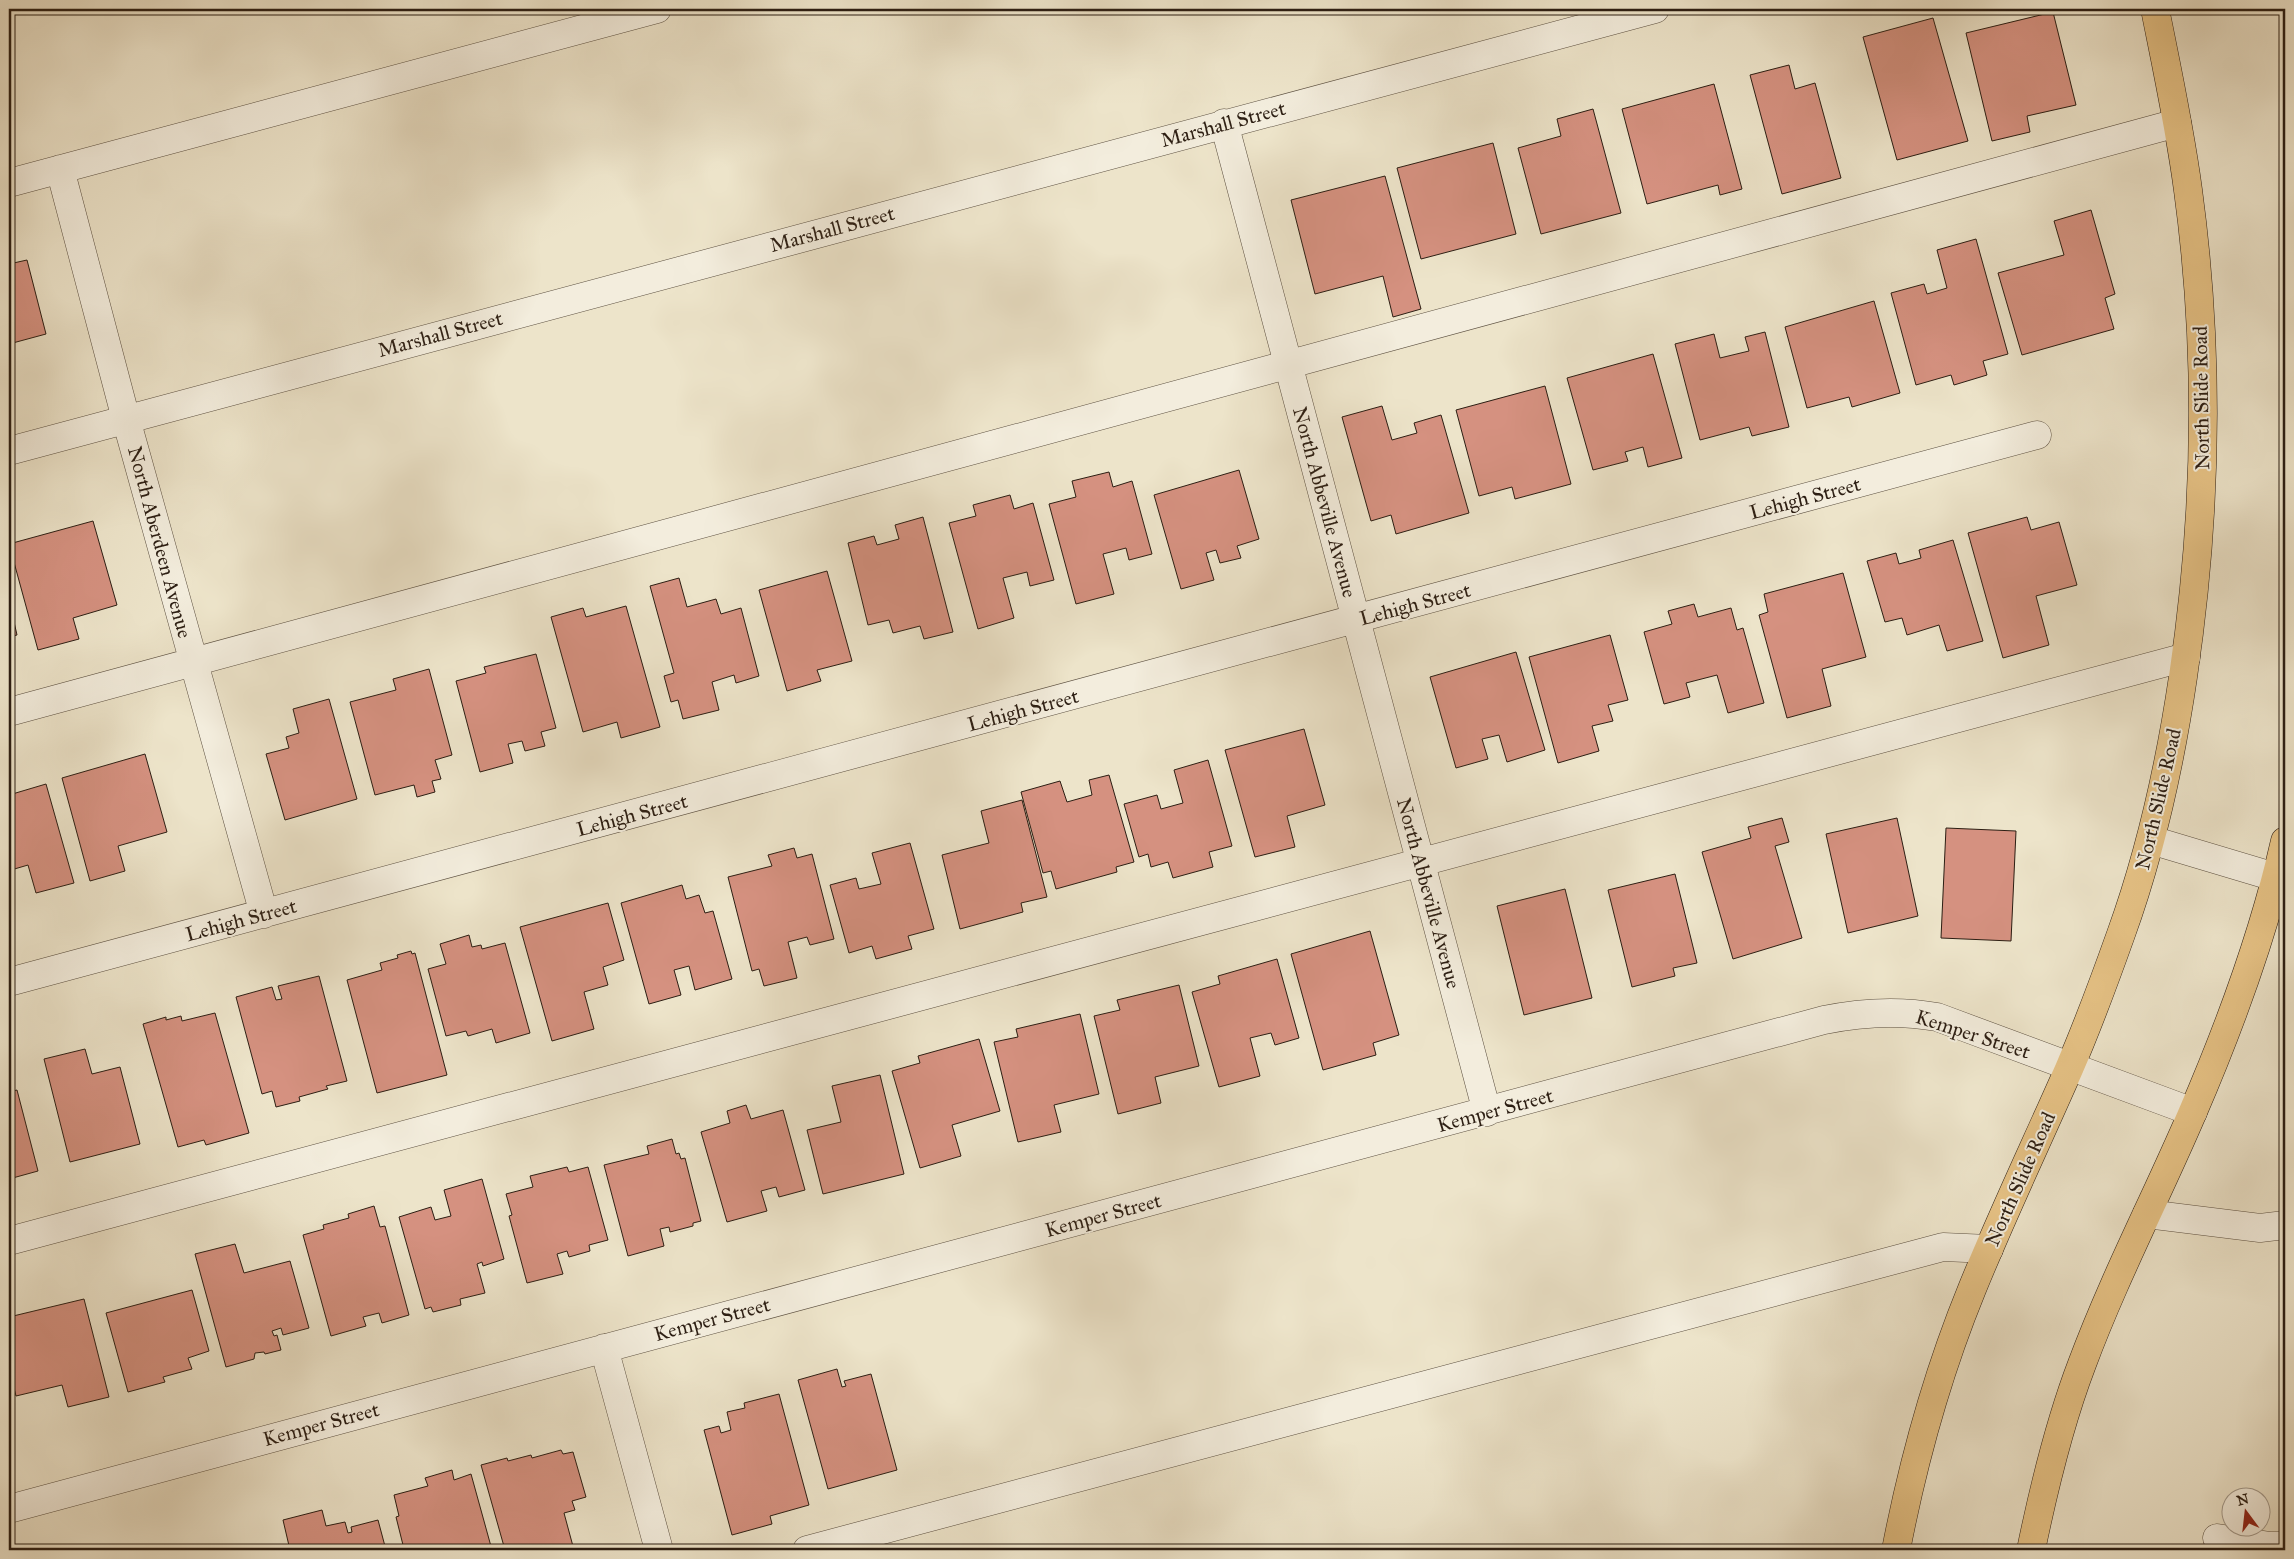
<svg xmlns="http://www.w3.org/2000/svg" width="2294" height="1559" viewBox="0 0 2294 1559" font-family="'IM FELL Great Primer',serif">
<style>
.building{fill:#d59180;stroke:#2c1e13}
.lines{fill:none;stroke-linecap:round;stroke-linejoin:round}
.minor-casing{stroke:#5c5041;stroke-width:29}
.major-casing{stroke:#2c1e13;stroke-width:29}
.minor{stroke:#f3eddd;stroke-width:28}
.major{stroke:#e6c285;stroke-width:28}
.labels{text-anchor:middle;stroke-width:4;stroke-linejoin:round;paint-order:stroke}
.street-label{font-size:20px;fill:#2c1e13;stroke:#f3eddd}
</style>
<rect width="100%" height="100%" fill="#ede4ca"/>
<filter id="stains"><feTurbulence type="fractalNoise" baseFrequency=".004" numOctaves="4"/><feColorMatrix values="0 0 0 0 .2 0 0 0 0 .09 0 0 0 0 .02 0 0 0 .5 -.17"/></filter>
<radialGradient id="worn" r=".72"><stop offset=".6" stop-color="#630" stop-opacity="0"/><stop offset="1" stop-color="#630" stop-opacity=".3"/></radialGradient>
<path class="building" d="M 2053,12 L 2076,105 L 2027,116 L 2030,132 L 1992,141 L 1966,33 Z
M 1933,18 L 1968,141 L 1897,160 L 1863,37 Z
M 1789,65 L 1795,89 L 1815,83 L 1841,178 L 1782,194 L 1750,75 Z
M 1714,84 L 1742,189 L 1720,195 L 1718,185 L 1647,204 L 1622,109 Z
M 1593,109 L 1621,213 L 1541,234 L 1518,148 L 1561,136 L 1557,119 Z
M 1493,143 L 1516,234 L 1421,259 L 1397,168 Z
M 1385,176 L 1421,309 L 1393,317 L 1383,276 L 1315,294 L 1291,200 Z
M 2091,210 L 2115,294 L 2105,298 L 2114,329 L 2022,355 L 1998,273 L 2064,255 L 2054,221 Z
M 1976,239 L 2008,354 L 1983,361 L 1987,375 L 1954,385 L 1951,375 L 1916,385 L 1891,293 L 1924,284 L 1927,294 L 1947,288 L 1937,250 Z
M 27,260 L 46,334 L 9,344 L 9,264 Z
M 1874,301 L 1900,393 L 1852,407 L 1849,397 L 1807,408 L 1785,327 Z
M 1765,332 L 1789,427 L 1752,436 L 1749,427 L 1700,440 L 1675,344 L 1714,334 L 1720,358 L 1749,351 L 1745,337 Z
M 1653,354 L 1682,458 L 1648,467 L 1643,447 L 1625,452 L 1628,461 L 1593,470 L 1567,378 Z
M 1545,386 L 1571,484 L 1515,499 L 1512,487 L 1479,496 L 1456,410 Z
M 1382,406 L 1392,440 L 1417,433 L 1414,423 L 1441,415 L 1469,513 L 1396,534 L 1391,515 L 1371,521 L 1342,417 Z
M 1239,470 L 1259,539 L 1237,546 L 1241,558 L 1220,563 L 1216,550 L 1206,553 L 1214,580 L 1181,589 L 1154,495 Z
M 1109,472 L 1113,487 L 1132,481 L 1152,554 L 1129,560 L 1126,548 L 1103,554 L 1114,594 L 1076,604 L 1049,504 L 1076,497 L 1072,481 Z
M 1010,495 L 1014,509 L 1033,503 L 1054,580 L 1030,586 L 1027,572 L 1003,578 L 1014,618 L 978,629 L 949,523 L 976,516 L 973,505 Z
M 923,517 L 953,632 L 924,639 L 920,626 L 893,633 L 889,620 L 868,625 L 848,543 L 874,536 L 877,545 L 899,539 L 895,525 Z
M 2027,517 L 2031,530 L 2059,522 L 2077,585 L 2036,596 L 2049,645 L 2003,658 L 1968,533 Z
M 93,521 L 117,605 L 73,618 L 79,639 L 38,650 L 9,544 Z
M 1953,540 L 1983,641 L 1947,651 L 1939,625 L 1907,635 L 1902,618 L 1885,622 L 1867,561 L 1896,553 L 1899,564 L 1921,558 L 1919,550 Z
M 827,571 L 852,661 L 817,670 L 821,681 L 787,691 L 759,590 Z
M 1843,573 L 1866,657 L 1822,669 L 1831,706 L 1787,718 L 1759,615 L 1768,612 L 1764,594 Z
M 679,578 L 687,607 L 716,599 L 721,614 L 741,608 L 759,676 L 736,683 L 734,675 L 712,682 L 719,710 L 683,719 L 678,700 L 671,702 L 664,676 L 674,673 L 650,586 Z
M 9,600 L 17,635 L 9,637 Z
M 1694,604 L 1698,617 L 1731,608 L 1737,630 L 1743,628 L 1764,703 L 1728,713 L 1717,675 L 1686,683 L 1690,697 L 1664,704 L 1644,632 L 1672,624 L 1668,611 Z
M 626,606 L 660,727 L 621,738 L 617,722 L 583,732 L 551,617 L 583,608 L 586,617 Z
M 1610,635 L 1628,700 L 1608,705 L 1613,721 L 1592,726 L 1599,751 L 1558,763 L 1529,657 Z
M 1516,652 L 1545,750 L 1507,762 L 1499,735 L 1482,739 L 1488,759 L 1456,768 L 1430,677 Z
M 536,654 L 556,728 L 541,732 L 545,746 L 525,751 L 522,741 L 508,744 L 513,763 L 480,772 L 456,681 L 486,673 L 484,667 Z
M 429,669 L 452,755 L 435,760 L 441,779 L 432,781 L 435,792 L 417,797 L 414,785 L 375,795 L 350,702 L 396,690 L 393,679 Z
M 329,699 L 357,799 L 285,820 L 266,754 L 289,748 L 286,737 L 299,733 L 293,709 Z
M 1304,729 L 1325,805 L 1287,816 L 1295,847 L 1255,857 L 1225,750 Z
M 145,754 L 167,832 L 118,846 L 125,871 L 90,881 L 62,778 Z
M 1208,760 L 1232,846 L 1209,852 L 1213,867 L 1173,878 L 1168,862 L 1151,867 L 1148,854 L 1139,857 L 1124,804 L 1157,795 L 1161,809 L 1183,803 L 1174,770 Z
M 1109,775 L 1134,862 L 1116,867 L 1117,872 L 1056,889 L 1051,871 L 1043,873 L 1021,792 L 1060,781 L 1067,802 L 1092,795 L 1089,780 Z
M 46,784 L 74,883 L 36,893 L 28,865 L 11,870 L 12,876 L 9,877 L 9,795 Z
M 1022,800 L 1047,897 L 1021,903 L 1023,912 L 960,929 L 942,855 L 989,843 L 981,811 Z
M 1782,818 L 1789,842 L 1775,846 L 1802,938 L 1733,959 L 1702,852 L 1751,838 L 1748,827 Z
M 1897,818 L 1918,916 L 1848,933 L 1826,834 Z
M 1946,828 L 2016,831 L 2011,941 L 1941,938 Z
M 910,843 L 934,929 L 908,936 L 912,949 L 876,959 L 872,946 L 849,953 L 830,885 L 856,878 L 859,889 L 881,884 L 872,853 Z
M 794,848 L 797,858 L 812,854 L 834,939 L 810,945 L 807,937 L 788,942 L 797,978 L 764,986 L 759,969 L 752,971 L 728,877 L 772,866 L 768,855 Z
M 1675,874 L 1697,963 L 1673,968 L 1675,976 L 1632,987 L 1608,890 Z
M 682,885 L 686,899 L 699,895 L 705,913 L 713,911 L 732,979 L 695,990 L 689,966 L 674,970 L 681,995 L 649,1004 L 621,903 Z
M 1565,889 L 1592,998 L 1524,1015 L 1497,906 Z
M 608,903 L 624,960 L 603,967 L 608,985 L 584,992 L 594,1029 L 552,1041 L 520,927 Z
M 1370,931 L 1399,1035 L 1373,1043 L 1376,1055 L 1323,1070 L 1291,954 Z
M 469,935 L 472,947 L 481,945 L 482,949 L 505,943 L 530,1033 L 496,1043 L 492,1029 L 468,1036 L 466,1031 L 446,1036 L 428,969 L 446,964 L 440,944 Z
M 411,951 L 412,954 L 415,953 L 447,1075 L 377,1093 L 347,980 L 382,970 L 380,963 L 398,958 L 397,955 Z
M 1277,959 L 1299,1038 L 1275,1045 L 1271,1033 L 1250,1038 L 1260,1076 L 1219,1087 L 1192,992 L 1220,984 L 1218,976 Z
M 319,976 L 347,1081 L 326,1086 L 328,1089 L 299,1097 L 300,1101 L 276,1107 L 272,1091 L 262,1094 L 236,997 L 272,987 L 276,1000 L 282,999 L 278,986 Z
M 1179,985 L 1199,1066 L 1155,1077 L 1161,1103 L 1118,1114 L 1094,1016 L 1120,1010 L 1117,1000 Z
M 215,1013 L 249,1133 L 206,1145 L 204,1140 L 178,1147 L 143,1024 L 166,1017 L 166,1020 L 181,1016 L 182,1021 Z
M 1080,1014 L 1099,1094 L 1054,1105 L 1061,1132 L 1018,1142 L 994,1042 L 1018,1037 L 1016,1029 Z
M 979,1039 L 1000,1111 L 952,1125 L 961,1156 L 920,1168 L 892,1071 L 920,1063 L 918,1056 Z
M 85,1049 L 92,1074 L 120,1067 L 140,1144 L 70,1162 L 44,1059 Z
M 880,1075 L 904,1174 L 823,1194 L 807,1130 L 841,1122 L 832,1086 Z
M 17,1090 L 38,1171 L 9,1179 L 9,1092 Z
M 746,1105 L 751,1119 L 783,1110 L 805,1190 L 779,1197 L 776,1187 L 761,1191 L 767,1211 L 727,1222 L 701,1132 L 730,1123 L 727,1111 Z
M 672,1139 L 676,1154 L 679,1153 L 681,1159 L 685,1158 L 701,1221 L 693,1223 L 693,1226 L 670,1232 L 669,1227 L 660,1229 L 664,1246 L 628,1256 L 604,1165 L 649,1154 L 647,1146 Z
M 567,1167 L 569,1172 L 588,1167 L 608,1240 L 589,1245 L 590,1251 L 569,1257 L 567,1251 L 557,1254 L 563,1274 L 527,1283 L 509,1216 L 512,1215 L 506,1194 L 533,1187 L 530,1176 Z
M 482,1179 L 504,1259 L 483,1266 L 482,1262 L 477,1264 L 485,1293 L 460,1299 L 461,1305 L 433,1312 L 431,1307 L 425,1309 L 399,1217 L 431,1207 L 435,1220 L 451,1216 L 444,1190 Z
M 374,1206 L 380,1227 L 385,1226 L 409,1315 L 382,1323 L 379,1313 L 363,1317 L 366,1326 L 331,1336 L 303,1235 L 324,1229 L 323,1225 L 349,1218 L 348,1214 Z
M 235,1244 L 244,1273 L 290,1261 L 309,1328 L 283,1335 L 281,1328 L 272,1331 L 274,1336 L 277,1335 L 281,1350 L 265,1354 L 264,1352 L 255,1353 L 254,1359 L 226,1367 L 195,1254 Z
M 192,1290 L 209,1351 L 188,1358 L 192,1369 L 163,1377 L 165,1382 L 128,1392 L 106,1313 Z
M 84,1299 L 109,1397 L 68,1407 L 62,1385 L 16,1396 L 9,1368 L 9,1317 Z
M 837,1369 L 842,1387 L 846,1386 L 844,1381 L 871,1374 L 897,1470 L 828,1489 L 798,1380 Z
M 779,1394 L 809,1505 L 770,1516 L 772,1524 L 732,1535 L 704,1430 L 719,1426 L 721,1433 L 731,1430 L 727,1412 L 745,1408 L 744,1403 Z
M 561,1450 L 563,1454 L 573,1452 L 586,1497 L 572,1501 L 575,1510 L 564,1513 L 574,1550 L 505,1550 L 481,1465 L 507,1458 L 508,1461 L 531,1455 L 532,1458 Z
M 452,1470 L 454,1480 L 471,1474 L 492,1550 L 397,1550 L 397,1547 L 403,1545 L 396,1517 L 399,1516 L 394,1495 L 428,1486 L 425,1478 Z
M 322,1510 L 326,1526 L 345,1522 L 348,1533 L 352,1532 L 351,1527 L 378,1520 L 386,1550 L 290,1550 L 283,1520 Z"/>
<g class="lines">
<g class="minor-casing">
<path id="minor" d="M 1224,123 L 1487,1112
M 60,169 L 126,419 L 264,914
M 9,183 L 657,9
M 9,451 L 1655,9
M 9,712 L 2177,123
M 2151,840 L 2285,880
M 9,982 L 2037,435
M 2147,1214 L 2260,1228 L 2285,1225
M 9,1241 L 2186,657
M 604,1348 L 659,1550
M 9,1509 L 1824,1020 C 1863,1012 1898,1010 1937,1017 L 2193,1112
M 2217,1538 L 2270,1546 L 2285,1546
M 807,1550 L 1943,1247 L 1989,1249"/>
</g>
<g class="major-casing">
<path id="major" d="M 1896,1550 C 1913,1462 1938,1372 1972,1289 C 2002,1215 2037,1142 2069,1069 C 2088,1025 2105,979 2121,934 C 2151,851 2170,765 2183,677 C 2207,516 2210,352 2188,190 C 2180,129 2167,69 2155,9
M 2031,1550 C 2044,1487 2059,1424 2082,1364 C 2114,1278 2156,1198 2192,1114 C 2230,1026 2264,934 2285,841"/>
</g>
<use href="#minor" class="minor"/>
<use href="#major" class="major"/>
</g>
<g class="labels">
<g class="street-label">
<text transform="translate(1223 124) rotate(-15)" y="7">Marshall Street</text>
<text transform="translate(832 229) rotate(-15)" y="7">Marshall Street</text>
<text transform="translate(440 334) rotate(-15)" y="7">Marshall Street</text>
<text transform="translate(2201 398) rotate(-91)" y="7">North Slide Road</text>
<text transform="translate(1805 498) rotate(-15)" y="7">Lehigh Street</text>
<text transform="translate(1325 502) rotate(75)" y="7">North Abbeville Avenue</text>
<text transform="translate(160 542) rotate(75)" y="7">North Aberdeen Avenue</text>
<text transform="translate(1415 604) rotate(-15)" y="7">Lehigh Street</text>
<text transform="translate(1023 710) rotate(-15)" y="7">Lehigh Street</text>
<text transform="translate(2158 799) rotate(-77)" y="7">North Slide Road</text>
<text transform="translate(632 815) rotate(-15)" y="7">Lehigh Street</text>
<text transform="translate(1429 893) rotate(75)" y="7">North Abbeville Avenue</text>
<text transform="translate(241 920) rotate(-15)" y="7">Lehigh Street</text>
<text transform="translate(1973 1034) rotate(18)" y="7">Kemper Street</text>
<text transform="translate(1495 1110) rotate(-15)" y="7">Kemper Street</text>
<text transform="translate(2020 1179) rotate(-66)" y="7">North Slide Road</text>
<text transform="translate(1103 1215) rotate(-15)" y="7">Kemper Street</text>
<text transform="translate(712 1319) rotate(-15)" y="7">Kemper Street</text>
<text transform="translate(321 1424) rotate(-15)" y="7">Kemper Street</text>
</g>
</g>
<rect width="2294" height="1559" fill="none" stroke="#ede4ca" stroke-width="30"/>
<rect x="10" y="10" width="2274" height="1539" fill="none" stroke="#2c1e13" stroke-width="2.5"/>
<rect x="15" y="15" width="2264" height="1529" fill="none" stroke="#2c1e13"/>
<g transform="translate(2246 1512) rotate(345)"><circle r="24" fill="#f3eddd" stroke="#a39a8c"/>
<path d="M0-4L9 19L0 12L-9 19Z" fill="#8f2418"/>
<text y="-8" font-size="14" font-weight="bold" text-anchor="middle" fill="#2c1e13">N</text>
</g>
<rect width="100%" height="100%" filter="url(#stains)"/>
<rect width="100%" height="100%" fill="url(#worn)"/>
</svg>
